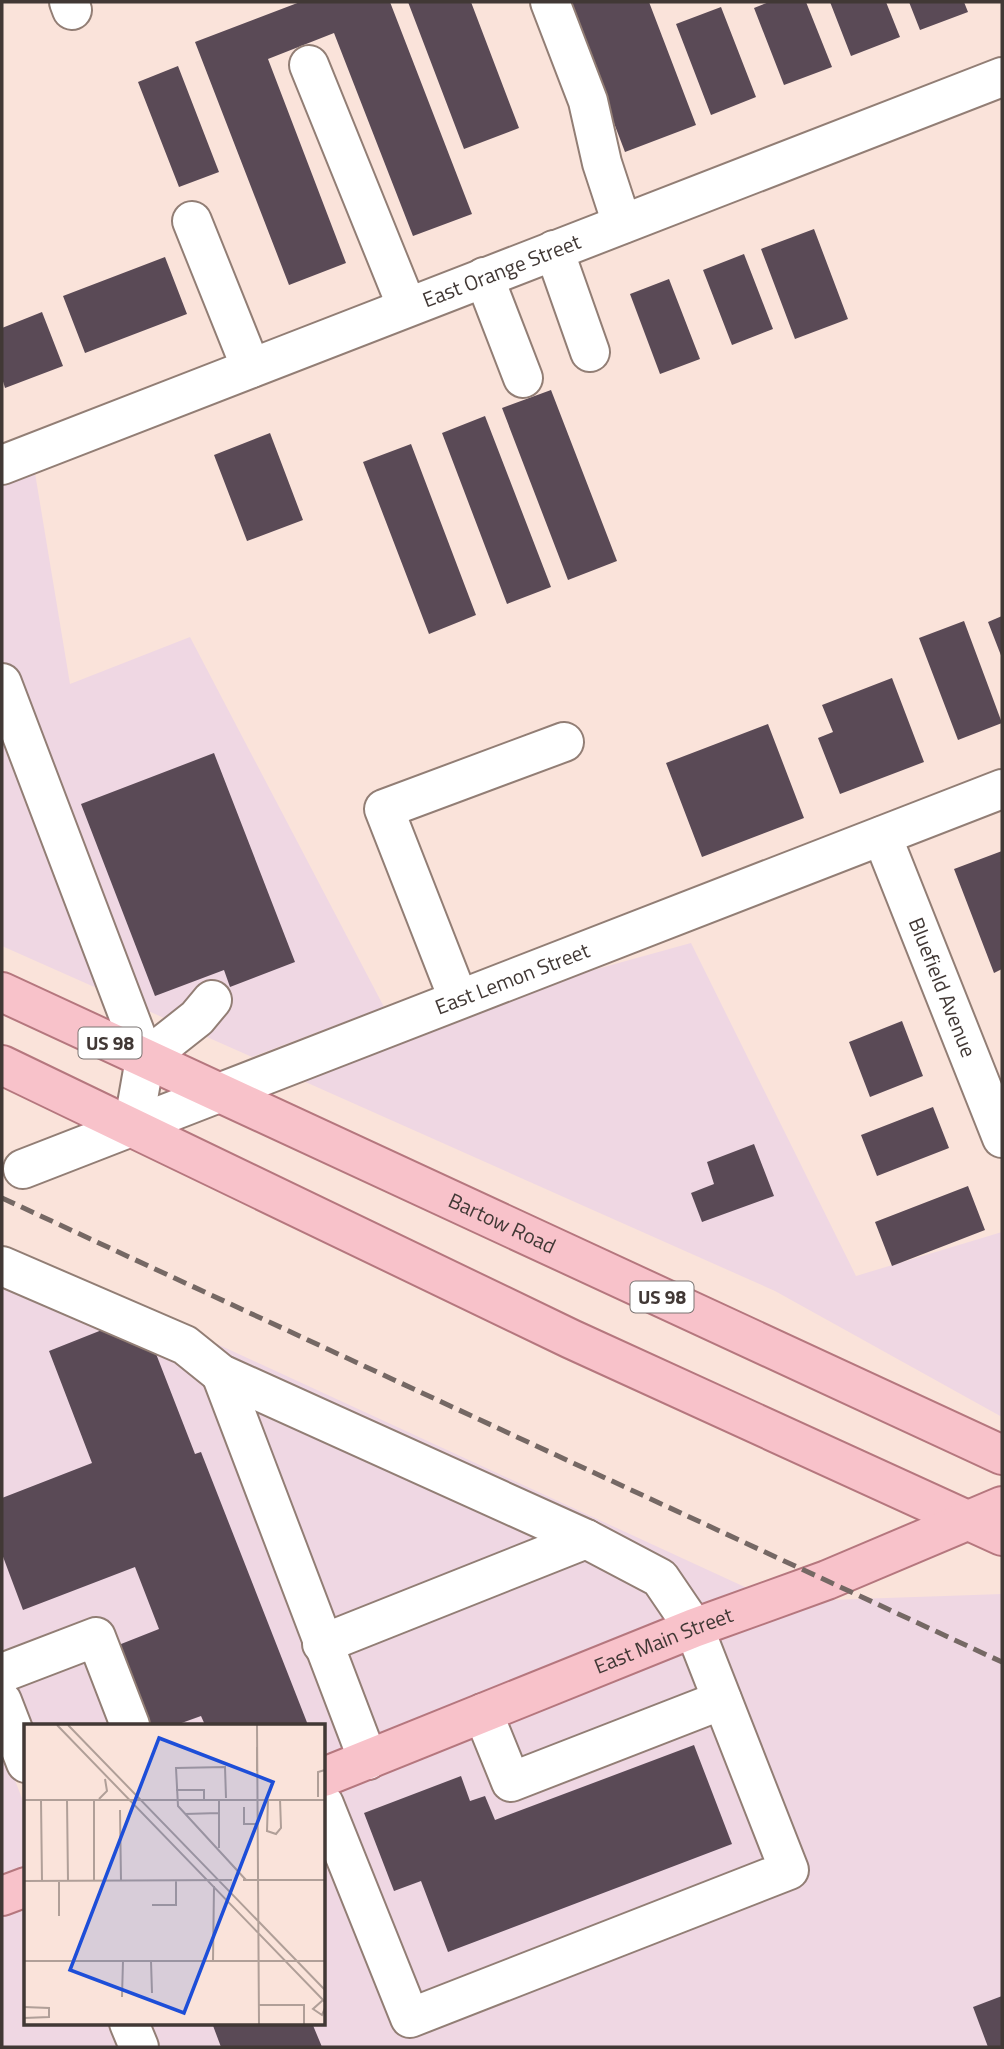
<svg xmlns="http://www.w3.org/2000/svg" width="1004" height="2049" viewBox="0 0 1004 2049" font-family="'Titillium Web',sans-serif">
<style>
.commercial{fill:#efd7e3}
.building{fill:#5a4a56}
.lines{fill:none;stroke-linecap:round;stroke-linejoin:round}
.minor-casing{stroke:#927e75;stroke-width:42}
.major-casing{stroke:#b5777e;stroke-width:42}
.minor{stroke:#fff;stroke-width:38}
.major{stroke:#f8c2ca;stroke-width:38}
.rail{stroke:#756864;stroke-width:5;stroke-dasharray:14 7;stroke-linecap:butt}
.labels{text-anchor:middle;stroke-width:7;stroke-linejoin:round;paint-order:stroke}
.shield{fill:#fff;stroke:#7a7472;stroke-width:2}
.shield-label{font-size:19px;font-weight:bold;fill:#413835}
.street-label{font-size:21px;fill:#413835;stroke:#fff}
.inset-road{fill:none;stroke:#b09f98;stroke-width:2}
.view{fill:#1d4ed8;fill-opacity:0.15;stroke:#1d4ed8;stroke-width:3.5}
.inset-edge{fill:none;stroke:#413835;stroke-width:3.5}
</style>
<rect width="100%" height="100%" fill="#fae3da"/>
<path class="commercial" d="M 35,473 L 70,684 L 190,637 L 384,1007 L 252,1057 L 2,946 L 2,486 Z
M 691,943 L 856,1276 L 1002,1232 L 1002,1417 L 775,1291 L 301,1080 L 568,977 Z
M 2,1245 L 747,1588 L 324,1756 L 324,1725 L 31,1725 L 2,1651 Z
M 1002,1594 L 1002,2047 L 157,2047 L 147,2023 L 324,2023 L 324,1797 L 701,1646 L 829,1600 Z
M 2,1746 L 26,1809 L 26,1866 L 2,1875 Z
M 26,1908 L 26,2023 L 111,2023 L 120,2047 L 2,2047 L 2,1917 Z"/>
<path class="building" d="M 300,2 L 390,2 L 472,214 L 413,236 L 334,33 L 268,59 L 346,263 L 289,285 L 195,42 Z
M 408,2 L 471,2 L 519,128 L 464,149 Z
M 568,2 L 649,2 L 696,125 L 625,152 Z
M 769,2 L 806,2 L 832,67 L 784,85 L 754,8 Z
M 830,2 L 886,2 L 900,37 L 851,56 Z
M 909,2 L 964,2 L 968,12 L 920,30 Z
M 721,7 L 756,97 L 711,115 L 676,24 Z
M 178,66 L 219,172 L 179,187 L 138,82 Z
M 814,229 L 848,319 L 795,339 L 761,249 Z
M 744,254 L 773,329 L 732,345 L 703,270 Z
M 165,257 L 187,314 L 85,353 L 63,296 Z
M 669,279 L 700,359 L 660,374 L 630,294 Z
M 42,312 L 63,366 L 5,388 L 2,378 L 2,328 Z
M 551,390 L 617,561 L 568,580 L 502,408 Z
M 485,416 L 551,587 L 507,604 L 442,433 Z
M 270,433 L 303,520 L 247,541 L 214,455 Z
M 411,444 L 476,615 L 429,634 L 363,462 Z
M 1002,616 L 1002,658 L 988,622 Z
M 964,621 L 1002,723 L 958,740 L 919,638 Z
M 892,678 L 924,762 L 840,794 L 818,738 L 833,732 L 822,705 Z
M 768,724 L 804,818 L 702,857 L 666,763 Z
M 214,753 L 295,962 L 230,987 L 224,970 L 155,996 L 81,804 Z
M 1002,851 L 1002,969 L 994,973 L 954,869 Z
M 902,1021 L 923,1076 L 870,1097 L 849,1042 Z
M 933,1107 L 949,1148 L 877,1176 L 861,1135 Z
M 754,1144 L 774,1196 L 702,1222 L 691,1193 L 714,1184 L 707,1162 Z
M 968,1186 L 985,1230 L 892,1266 L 875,1222 Z
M 117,1324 L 153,1346 L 195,1454 L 201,1452 L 308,1725 L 205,1725 L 201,1716 L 176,1725 L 147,1725 L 116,1646 L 159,1629 L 135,1567 L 23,1610 L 2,1554 L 2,1498 L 92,1463 L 49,1351 Z
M 694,1745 L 732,1844 L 448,1952 L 421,1881 L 394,1891 L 364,1813 L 461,1776 L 470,1801 L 485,1796 L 495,1820 Z
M 1002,1996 L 1002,2047 L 988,2047 L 973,2007 Z
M 212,2023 L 312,2023 L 322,2047 L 221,2047 Z"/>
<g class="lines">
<g class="minor-casing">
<g id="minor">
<path d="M 69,2 L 72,10"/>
<path d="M 550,2 L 588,101 L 602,163 L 622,224"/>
<path d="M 309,65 L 407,307"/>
<path d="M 192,221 L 251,368"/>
<path d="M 554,250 L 590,352"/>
<path d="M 484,277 L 523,378"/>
<path id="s1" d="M 2,465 L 1002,77"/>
<path d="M 2,683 L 145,1059 L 133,1127"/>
<path id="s2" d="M 882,836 L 1002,1138"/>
<path d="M 458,998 L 384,809 L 564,742"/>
<path d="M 145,1059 L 197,1018 L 212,1000"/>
<path id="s3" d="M 23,1169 L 1002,789"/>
<path d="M 2,1266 L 185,1345 L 221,1374 L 586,1539 L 660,1578 L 694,1628 L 789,1870 L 410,2018 L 324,1804"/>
<path d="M 221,1374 L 368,1760"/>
<path d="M 322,1644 L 586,1539"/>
<path d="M 2,1673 L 96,1637 L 130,1725"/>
<path d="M 2,1701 L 26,1763"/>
<path d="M 483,1713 L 511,1782 L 722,1700"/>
<path d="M 129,2023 L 139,2047"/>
</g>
</g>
<g class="major-casing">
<g id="major">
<path id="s4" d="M 2,992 L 1002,1455"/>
<path d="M 2,1065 L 571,1339 L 1002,1536"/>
<path id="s5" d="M 324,1777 L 694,1628 L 827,1580 L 1002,1506"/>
<path d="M 2,1896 L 26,1887"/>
</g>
</g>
<use href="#minor" class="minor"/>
<use href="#major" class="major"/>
<path class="rail" d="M 2,1198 L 1002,1662"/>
</g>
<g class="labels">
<g class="shield">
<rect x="78.5" y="1027.5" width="63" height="31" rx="5"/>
<rect x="630.5" y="1281.5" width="63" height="31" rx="5"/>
</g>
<g class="shield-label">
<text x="110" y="1050">US 98</text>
<text x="662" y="1304">US 98</text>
</g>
<g class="street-label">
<text dy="7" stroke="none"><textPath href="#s1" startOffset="536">East Orange Street</textPath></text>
<text dy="7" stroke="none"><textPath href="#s3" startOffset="525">East Lemon Street</textPath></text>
<text dy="7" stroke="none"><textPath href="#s2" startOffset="163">Bluefield Avenue</textPath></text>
<text dy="7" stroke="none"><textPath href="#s4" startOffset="551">Bartow Road</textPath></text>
<text dy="7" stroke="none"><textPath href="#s5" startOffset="366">East Main Street</textPath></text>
</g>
</g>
<g transform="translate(24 1724)">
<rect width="301" height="301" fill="#fae3da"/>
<path class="inset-road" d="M 33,1 L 301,278M 44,1 L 301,266M 233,1 L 235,300M 233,23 L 233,47M 152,66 L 180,66 L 180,75M 294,73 L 294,48 L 301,46M 202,74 L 201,43 L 152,44 L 154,82 L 222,156M 75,75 L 83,67 L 81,55M 244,75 L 243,107 L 252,110 L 257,104 L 256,75M 0,76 L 67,76M 17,76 L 18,157M 43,76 L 44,157M 67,76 L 301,76M 70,76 L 70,157M 220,83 L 220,100 L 234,100M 96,86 L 97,157M 161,90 L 195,89M 195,124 L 195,75M 219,156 L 301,156M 0,157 L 208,156M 35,157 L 35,192M 128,181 L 152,181 L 152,157M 0,237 L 301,237M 127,237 L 128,269M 189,237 L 190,162M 98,273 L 99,237M 299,276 L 289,285 L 298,291 L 301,284M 235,281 L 280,281 L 280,300M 0,283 L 25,284 L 25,293 L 0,294"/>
<path class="view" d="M 135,14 L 249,58 L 160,289 L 46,246 Z"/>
<rect width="301" height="301" class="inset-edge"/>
</g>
<rect width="1004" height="2049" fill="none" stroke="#413835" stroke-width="7"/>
</svg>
